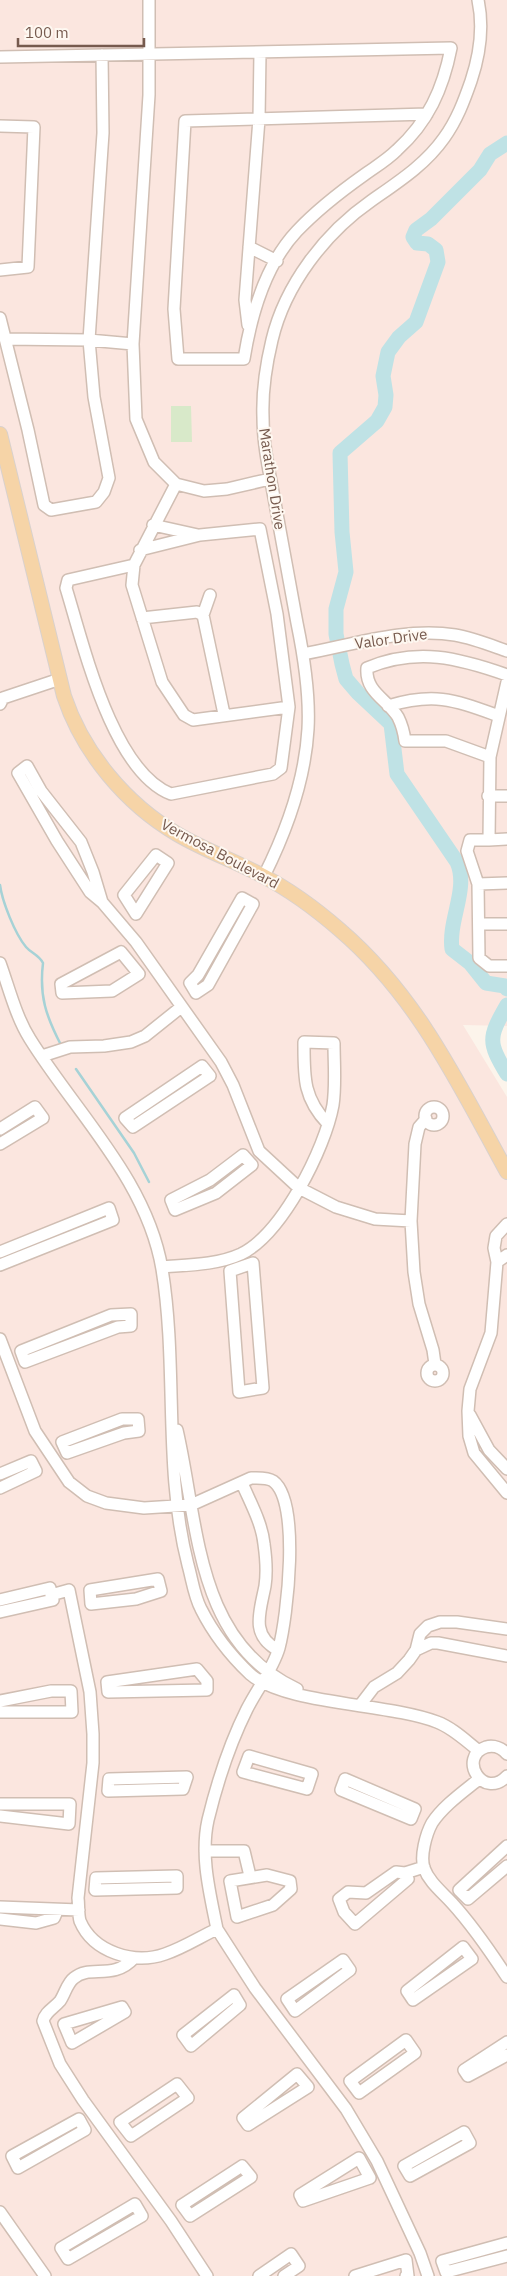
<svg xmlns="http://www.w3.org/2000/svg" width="507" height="2276" viewBox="0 0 507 2276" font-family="'IBM Plex Sans',sans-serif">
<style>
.commercial{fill:#fbe6df}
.green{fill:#d8e9c9}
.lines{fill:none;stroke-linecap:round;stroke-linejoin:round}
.stream{stroke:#a6d2d6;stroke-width:2.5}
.river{stroke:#bfe2e5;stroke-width:15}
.minor-casing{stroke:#d0beb3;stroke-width:14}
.major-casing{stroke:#d9d1cd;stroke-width:16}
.minor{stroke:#fff;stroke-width:11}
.major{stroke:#f6d4a7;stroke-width:14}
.labels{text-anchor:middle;stroke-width:4;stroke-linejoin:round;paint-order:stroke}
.street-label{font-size:15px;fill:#765a4e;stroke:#fef8f1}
</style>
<rect width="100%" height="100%" fill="#fcf4eb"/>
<path class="commercial" d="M 0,0 L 507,0 L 507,1026 L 463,1025 L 507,1097 L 507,2276 L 0,2276 Z"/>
<path class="green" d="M 171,406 L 191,406 L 192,442 L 171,442 Z"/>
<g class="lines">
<path class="stream" d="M 0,885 C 2,901 15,934 26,947 C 31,953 39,955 43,963 C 39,996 46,1016 61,1045
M 76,1069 L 134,1153 L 149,1182"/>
<path class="river" d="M 507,143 L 490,154 L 480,170 L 431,219 L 416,230 L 413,237 L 417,243 L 428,244 L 436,250 L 438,262 L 416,322 L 399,337 L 388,352 L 383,376 L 386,395 L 385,407 L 377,421 L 340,453 L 342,532 L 346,572 L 336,609 L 336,634 L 342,664 L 346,679 L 358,693 L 391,724 L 397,774 L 457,862 C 469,889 448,920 452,949 L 470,963 L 486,983 L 505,986 L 507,989
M 507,1005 C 488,1038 488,1042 507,1074"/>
<g class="minor-casing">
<path id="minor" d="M 149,0 L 149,95 L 133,344 L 136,419 L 154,462 L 176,484 L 204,491 L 227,489 L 270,479
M 0,57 L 451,48 C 443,89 428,122 397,150 C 387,160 375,167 364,175 C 340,192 317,210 297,231 C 265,265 251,315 244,359 L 178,359 L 174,309 L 185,121 L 427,114
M 0,126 L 34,127 L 28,267 L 0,270
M 249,247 L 277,261
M 0,318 L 28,430 L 44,505 L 51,510 L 96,502 L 104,492 L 109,478 L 94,397 L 89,340 L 103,133 L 102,55
M 248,325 L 245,300 L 259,119 L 260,53
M 5,339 L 89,340 L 133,344
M 176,484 L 134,565 L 132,585 L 162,682 L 184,715 L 193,720 L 289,707
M 153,525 L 198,535
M 134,565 L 68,580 L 66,588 C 83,643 112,771 171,794 L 273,774 L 281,768 L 289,707 L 277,614 L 260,529 L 200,535 L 140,550
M 203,615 L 210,595
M 142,618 L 197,612 L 203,615 L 224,714
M 303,654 C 352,645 405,627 455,635 C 473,638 490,645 507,651
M 507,682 L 490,757 L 489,840 L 470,840 L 467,851 L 478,884 L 479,958 L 489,966 L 507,966
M 0,704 L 3,698 L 60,679
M 388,706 C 435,692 454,700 499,716
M 490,757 L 446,741 L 405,741 C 404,733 402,725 398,717 C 387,699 365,692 367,668 C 417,647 459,658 507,675
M 488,796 L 507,796
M 489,840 L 507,839
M 156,855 L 168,863 L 136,914 L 124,895 Z
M 264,876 C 287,830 305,781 308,729 C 310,693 304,657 297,623 C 290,583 282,543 275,503 C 270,475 263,446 263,417 C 262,391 266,365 272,340 C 285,285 325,233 371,201 C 398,182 425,165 444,138 C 457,120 464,101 471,81 C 480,54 484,28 478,0
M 478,884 L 507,883
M 242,898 L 253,904 L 208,985 L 196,993 L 190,983 L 198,975 Z
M 102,902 L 93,872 L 81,842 L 41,791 L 27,766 L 18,773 L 57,841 L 90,892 L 102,902 L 136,942 L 221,1062 L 233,1085 L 259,1151 L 299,1188 L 336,1207 L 375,1219 L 411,1221
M 479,924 L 507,924
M 121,952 L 139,974 L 112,991 L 62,993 L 61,984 Z
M 0,963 C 9,988 16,1017 30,1039 C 76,1113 147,1180 162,1269 C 178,1367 163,1468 188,1565 C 192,1579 194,1596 201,1609 C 213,1633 230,1655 250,1674 C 286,1705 388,1703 437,1722 C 453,1728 466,1741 479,1751
M 42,1056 L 70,1047 L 104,1046 L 131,1042 L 145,1036 L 180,1008
M 202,1066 L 210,1076 L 133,1127 L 125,1118 Z
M425 1116a9 9 0 1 1 18 0a9 9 0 1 1-18 0Z
M 426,1119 L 419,1127 L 415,1144 L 411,1221 L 414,1272 L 419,1304 L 433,1350 L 435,1364
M 0,1129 L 35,1107 L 43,1118 L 0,1144
M 243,1155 L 252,1165 L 216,1193 L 175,1210 L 171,1200 L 210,1180 Z
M 507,1224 L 496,1236 L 494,1248 L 497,1262 L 491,1333 L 470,1389 L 468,1411 L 469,1436 L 474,1453 L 507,1493
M 0,1252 L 109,1208 L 113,1220 L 0,1265
M 497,1262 L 507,1255
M 253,1263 L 263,1388 L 239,1392 L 230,1271 Z
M 162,1267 C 187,1265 217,1265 241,1254 C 282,1234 325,1149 333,1105 C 336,1085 334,1063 334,1043 L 304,1042 C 304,1077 303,1098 328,1124
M 131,1314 L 131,1326 L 118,1327 L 25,1362 L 21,1351 L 111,1315 Z
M 0,1339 L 35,1431 L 69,1482 L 87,1496 L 106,1503 L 144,1508 L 191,1505 L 251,1478 C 257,1478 267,1477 273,1481 C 301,1501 287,1618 279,1648 C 273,1669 257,1689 247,1709 C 230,1743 217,1783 208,1820 C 200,1856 210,1894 217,1929
M427 1373a8 8 0 1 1 16 0a8 8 0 1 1-16 0Z
M 470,1415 L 489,1450 L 507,1469
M 122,1419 L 138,1419 L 139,1431 L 124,1433 L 67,1453 L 62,1442 Z
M 177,1430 C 199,1525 195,1642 297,1689
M 0,1474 L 31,1461 L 36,1471 L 0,1488
M 242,1483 C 250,1502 262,1523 264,1544 C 266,1558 267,1573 265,1586 C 260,1612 250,1635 278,1650
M 158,1579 L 161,1591 L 136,1599 L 91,1604 L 90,1590 Z
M 51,1595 L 69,1590 L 90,1692 L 93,1734 L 93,1763 L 78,1898 C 79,1905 78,1914 80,1921 C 93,1952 134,1965 165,1954 C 183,1948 200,1937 217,1929 L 255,1988 L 346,2109 L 377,2161 L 420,2253 L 428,2276
M 0,1600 L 50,1588 L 53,1600 L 0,1612
M 416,1650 L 431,1643 L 438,1643 L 507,1656
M 197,1669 L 207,1681 L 207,1690 L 108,1692 L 107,1682 Z
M 0,1701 L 51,1691 L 71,1691 L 72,1712 L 0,1712
M 361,1704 L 374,1687 L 397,1673 L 409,1660 L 416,1650 L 420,1634 L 428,1626 L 440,1622 L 457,1622 L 507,1629
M 507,1754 C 502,1748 494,1745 486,1747 C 457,1757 483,1801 507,1776
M 249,1756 L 312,1774 L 307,1789 L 243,1772 Z
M 187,1777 L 183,1789 L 108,1791 L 109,1779 Z
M 345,1779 L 415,1809 L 411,1819 L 341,1790 Z
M 479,1779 C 463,1792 443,1806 432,1823 C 426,1834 420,1856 424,1868 C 429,1882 442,1892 452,1903 C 473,1926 490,1951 507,1977
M 0,1804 L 70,1804 L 69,1824 L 0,1816
M 507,1846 L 459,1890 L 468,1899 L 507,1866
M 205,1851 L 244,1851 L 250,1876
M 405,1873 L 408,1879 L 355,1924 L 344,1912 L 339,1899 L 348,1892 L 366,1893 L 396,1872 L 405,1873 L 424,1867
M 267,1875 L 290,1881 L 291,1889 L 273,1905 L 237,1917 L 230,1881 Z
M 177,1876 L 177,1888 L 95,1890 L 96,1878 Z
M 0,1907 L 79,1910
M 0,1919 L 36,1923 L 54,1918 L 57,1911
M 463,1947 L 472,1959 L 413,2000 L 407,1991 Z
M 134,1958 C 113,1981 90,1964 74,1978 C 67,1983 65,1994 60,2001 C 54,2008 45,2012 43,2021 L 60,2064 L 83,2100 L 171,2221 L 207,2276
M 343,1960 L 350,1970 L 295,2011 L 287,1999 Z
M 234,1995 L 240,2005 L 191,2046 L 183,2035 Z
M 122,2007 L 125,2012 L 72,2043 L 64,2024 Z
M 406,2040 L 415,2053 L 359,2093 L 350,2081 Z
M 507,2042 L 464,2070 L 468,2076 L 507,2055
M 297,2074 L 308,2087 L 248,2125 L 243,2118 Z
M 177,2084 L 188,2098 L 131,2136 L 120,2122 Z
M 79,2119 L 85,2130 L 18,2168 L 12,2156 Z
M 464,2132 L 470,2143 L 410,2176 L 404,2166 Z
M 359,2158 L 370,2178 L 303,2201 L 300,2195 Z
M 242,2166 L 251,2177 L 190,2216 L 182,2205 Z
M 135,2204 L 142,2216 L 68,2259 L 61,2248 Z
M 0,2212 L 45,2276
M 507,2243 L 442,2261 L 446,2272 L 507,2256
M 259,2276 L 291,2254 L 299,2266 L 284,2276
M 355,2276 L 406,2260 L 408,2276 L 406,2276"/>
</g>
<g class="major-casing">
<path id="major" d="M 0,434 L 64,696 C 83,753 126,804 177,834 C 204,850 235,861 263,876 C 290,890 317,910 340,930 C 418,997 458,1083 507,1172"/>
</g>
<use href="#minor" class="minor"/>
<use href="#major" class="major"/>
</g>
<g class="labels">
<g class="street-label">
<text transform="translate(272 479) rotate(81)" y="5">Marathon Drive</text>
<text transform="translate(391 639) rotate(-8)" y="5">Valor Drive</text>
<text transform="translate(220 854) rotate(28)" y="5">Vermosa Boulevard</text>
</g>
</g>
<path d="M18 38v8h126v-8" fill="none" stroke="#765a4e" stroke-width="2.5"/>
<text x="25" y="38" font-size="15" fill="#765a4e" stroke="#fef8f1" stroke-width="4" paint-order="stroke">100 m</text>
</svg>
